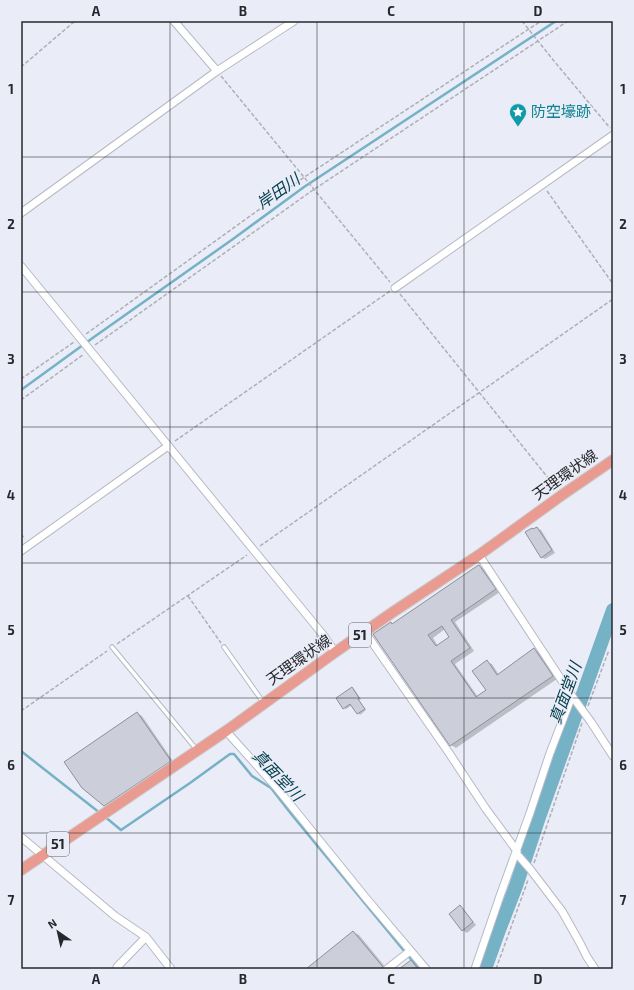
<svg xmlns="http://www.w3.org/2000/svg" width="634" height="990" viewBox="0 0 634 990" font-family="'Exo 2','Noto Sans JP',sans-serif">
<style>
.shadow{fill:#0003;fill-rule:evenodd}
.lines{fill:none;stroke-linecap:round;stroke-linejoin:round}
.stream{stroke:#75b2c5;stroke-width:2.5}
.river{stroke:#75b2c5;stroke-width:14}
.building{fill:#ccced9;stroke:#8e919b;fill-rule:evenodd}
.service-casing{stroke:#b7bac5;stroke-width:5.5}
.minor-casing{stroke:#b7bac5;stroke-width:9}
.primary-casing{stroke:#cbcbcc;stroke-width:12}
.path{stroke:#adafb8;stroke-width:1.5;stroke-dasharray:4 2;stroke-linecap:butt}
.service{stroke:#fff;stroke-width:3.5}
.minor{stroke:#fff;stroke-width:7}
.primary{stroke:#e99b92;stroke-width:10}
.grid{fill:none;stroke:#27282c;stroke-width:1;stroke-opacity:0.55}
.labels{text-anchor:middle;stroke-width:3;stroke-linejoin:round;paint-order:stroke}
.shield{fill:#eaecf7;stroke:#626369;stroke-width:1}
.shield-label{font-size:14px;font-weight:bold;fill:#27282c}
.culture-label{font-size:15px;fill:#0d838f;stroke:#eaecf7;text-anchor:start}
.street-label{font-size:15px;fill:#27282c;stroke:#eaecf7}
.water-label{font-size:16px;font-style:italic;fill:#033e4b;stroke:#eaecf7}
.neatline{fill:none;stroke:#27282c;stroke-width:1.5}
.grid-label{font-size:13px;text-anchor:middle;font-weight:bold;fill:#27282c}
</style>
<rect width="100%" height="100%" fill="#eaecf7"/>
<path class="shadow" d="M 537,528 L 541,530 L 555,553 L 545,559 L 541,557 L 533,530 Z
M 479,566 L 484,569 L 500,592 L 455,622 L 474,651 L 455,664 L 478,697 L 487,690 L 487,662 L 492,664 L 499,675 L 534,650 L 539,652 L 557,679 L 456,748 L 451,745 L 374,635 L 391,623 L 393,625 ZM 445,629 L 450,637 L 438,646 L 433,638 Z
M 352,688 L 354,689 L 361,699 L 359,700 L 366,710 L 360,715 L 358,713 L 352,705 L 346,709 L 344,708 Z
M 137,713 L 142,716 L 175,764 L 110,808 L 104,805 Z
M 460,907 L 463,909 L 476,925 L 467,933 L 463,930 L 450,914 Z
M 353,932 L 359,935 L 387,969 L 316,969 Z
M 411,961 L 416,964 L 420,969 L 401,969 Z"/>
<g class="lines">
<path class="stream" d="M 21,390 L 94,337 L 233,239 L 304,187 L 556,21
M 21,751 L 100,813
M 104,816 L 121,830 L 190,783 L 230,754 L 234,754 L 252,776 L 271,788 L 292,815 L 419,969"/>
<path class="river" d="M 485,969 L 499,930 L 516,886 L 538,820 L 613,610"/>
</g>
<path class="building" d="M 537,527 L 552,550 L 541,558 L 525,532 L 532,528 L 533,529 Z
M 479,565 L 496,589 L 451,620 L 470,648 L 451,661 L 476,697 L 486,690 L 472,671 L 487,660 L 497,675 L 534,648 L 553,676 L 450,746 L 373,634 L 391,622 L 392,624 L 477,566 ZM 442,626 L 449,637 L 436,646 L 428,635 Z
M 352,687 L 359,698 L 358,699 L 365,709 L 357,714 L 350,704 L 343,709 L 336,698 Z
M 137,712 L 171,761 L 104,806 L 82,788 L 64,762 Z
M 460,905 L 473,922 L 462,931 L 449,914 Z
M 353,931 L 383,967 L 382,969 L 306,969 Z
M 411,960 L 418,969 L 399,969 Z"/>
<g class="lines">
<g class="service-casing">
<path id="service" d="M 112,647 L 197,750
M 224,647 L 263,702"/>
</g>
<g class="minor-casing">
<path id="minor" d="M 174,21 L 217,71
M 21,213 L 217,71 L 294,21
M 21,266 L 324,636 L 331,646 L 334,653
M 395,288 L 613,135
M 21,551 L 168,446
M 479,555 L 572,696 L 591,722 L 613,756
M 365,632 L 449,753 L 486,809 L 517,851
M 226,731 L 277,788 L 366,898 L 426,969
M 21,837 L 115,916 L 146,937 L 171,969
M 516,853 L 530,869 L 562,911 L 580,943 L 587,957 L 595,969
M 117,969 L 117,967 L 146,937
M 387,969 L 410,951
M 475,969 L 500,896 L 530,813 L 550,753 L 572,696"/>
</g>
<g class="primary-casing">
<path id="primary" d="M 21,870 L 226,731 L 334,653 L 393,612 L 479,555 L 562,495 L 613,460"/>
</g>
<path class="path" d="M 522,21 L 554,61 L 610,128
M 21,67 L 75,21
M 221,76 L 390,282
M 547,191 L 613,284
M 400,294 L 557,489
M 86,334 L 303,178 L 541,21
M 95,345 L 313,190 L 568,21
M 21,379 L 74,342
M 21,400 L 84,354
M 175,441 L 390,291
M 21,534 L 25,539
M 260,546 L 613,299
M 188,596 L 221,643
M 117,644 L 247,555
M 588,706 L 609,650
M 21,711 L 107,651
M 534,863 L 582,723
M 496,969 L 528,880"/>
<use href="#service" class="service"/>
<use href="#minor" class="minor"/>
<use href="#primary" class="primary"/>
</g>
<path class="grid" d="M 170,21 L 170,969M 317,21 L 317,969M 464,21 L 464,969M 21,157 L 613,157M 21,292 L 613,292M 21,427 L 613,427M 21,563 L 613,563M 21,698 L 613,698M 21,833 L 613,833"/>
<defs>
<g id="sight-pin" transform="scale(0.9)"><path d="M0 17L-7.5 6A9.5 9.5 0 1 1 7.5 6Z" fill="#0f9aa8" stroke="#eaecf7"/><path d="M0-6L1.8-2.2L6-1.7L2.9 1.2L3.7 5.4L0 3.3L-3.7 5.4L-2.9 1.2L-6-1.7L-1.8-2.2Z" fill="#fff"/></g>
</defs>
<g fill-rule="evenodd">
<use href="#sight-pin" x="518" y="112"/>
</g>
<g class="labels">
<g class="shield">
<rect x="349" y="623" width="22" height="24" rx="3"/>
<rect x="47" y="832" width="22" height="24" rx="3"/>
</g>
<g class="shield-label">
<text x="360" y="640">51</text>
<text x="58" y="849">51</text>
</g>
<g class="culture-label">
<text x="531" y="117">防空壕跡</text>
</g>
<g class="street-label">
<text transform="translate(565 475) rotate(-35)" y="5">天理環状線</text>
<text transform="translate(299 660) rotate(-35)" y="5">天理環状線</text>
</g>
<g class="water-label">
<text transform="translate(278 191) rotate(-35)" y="6">岸田川</text>
<text transform="translate(565 693) rotate(-70)" y="6">真面堂川</text>
<text transform="translate(278 775) rotate(46)" y="6">真面堂川</text>
</g>
</g>
<rect width="634" height="990" fill="none" stroke="#eaecf7" stroke-width="44"/>
<g transform="translate(58 932) rotate(326)" stroke="#eaecf7" stroke-width="3" paint-order="stroke">
<path d="M0-3L7 15L0 10L-7 15Z" fill="#27282c"/>
<text y="-6" font-size="11" font-weight="bold" text-anchor="middle" fill="#27282c">N</text>
</g>
<rect x="22" y="22" width="590" height="946" class="neatline"/>
<g class="grid-label">
<text x="96" y="16">A</text>
<text x="243" y="16">B</text>
<text x="391" y="16">C</text>
<text x="538" y="16">D</text>
<text x="11" y="94">1</text>
<text x="623" y="94">1</text>
<text x="11" y="229">2</text>
<text x="623" y="229">2</text>
<text x="11" y="364">3</text>
<text x="623" y="364">3</text>
<text x="11" y="500">4</text>
<text x="623" y="500">4</text>
<text x="11" y="635">5</text>
<text x="623" y="635">5</text>
<text x="11" y="770">6</text>
<text x="623" y="770">6</text>
<text x="11" y="905">7</text>
<text x="623" y="905">7</text>
<text x="96" y="984">A</text>
<text x="243" y="984">B</text>
<text x="391" y="984">C</text>
<text x="538" y="984">D</text>
</g>
</svg>
